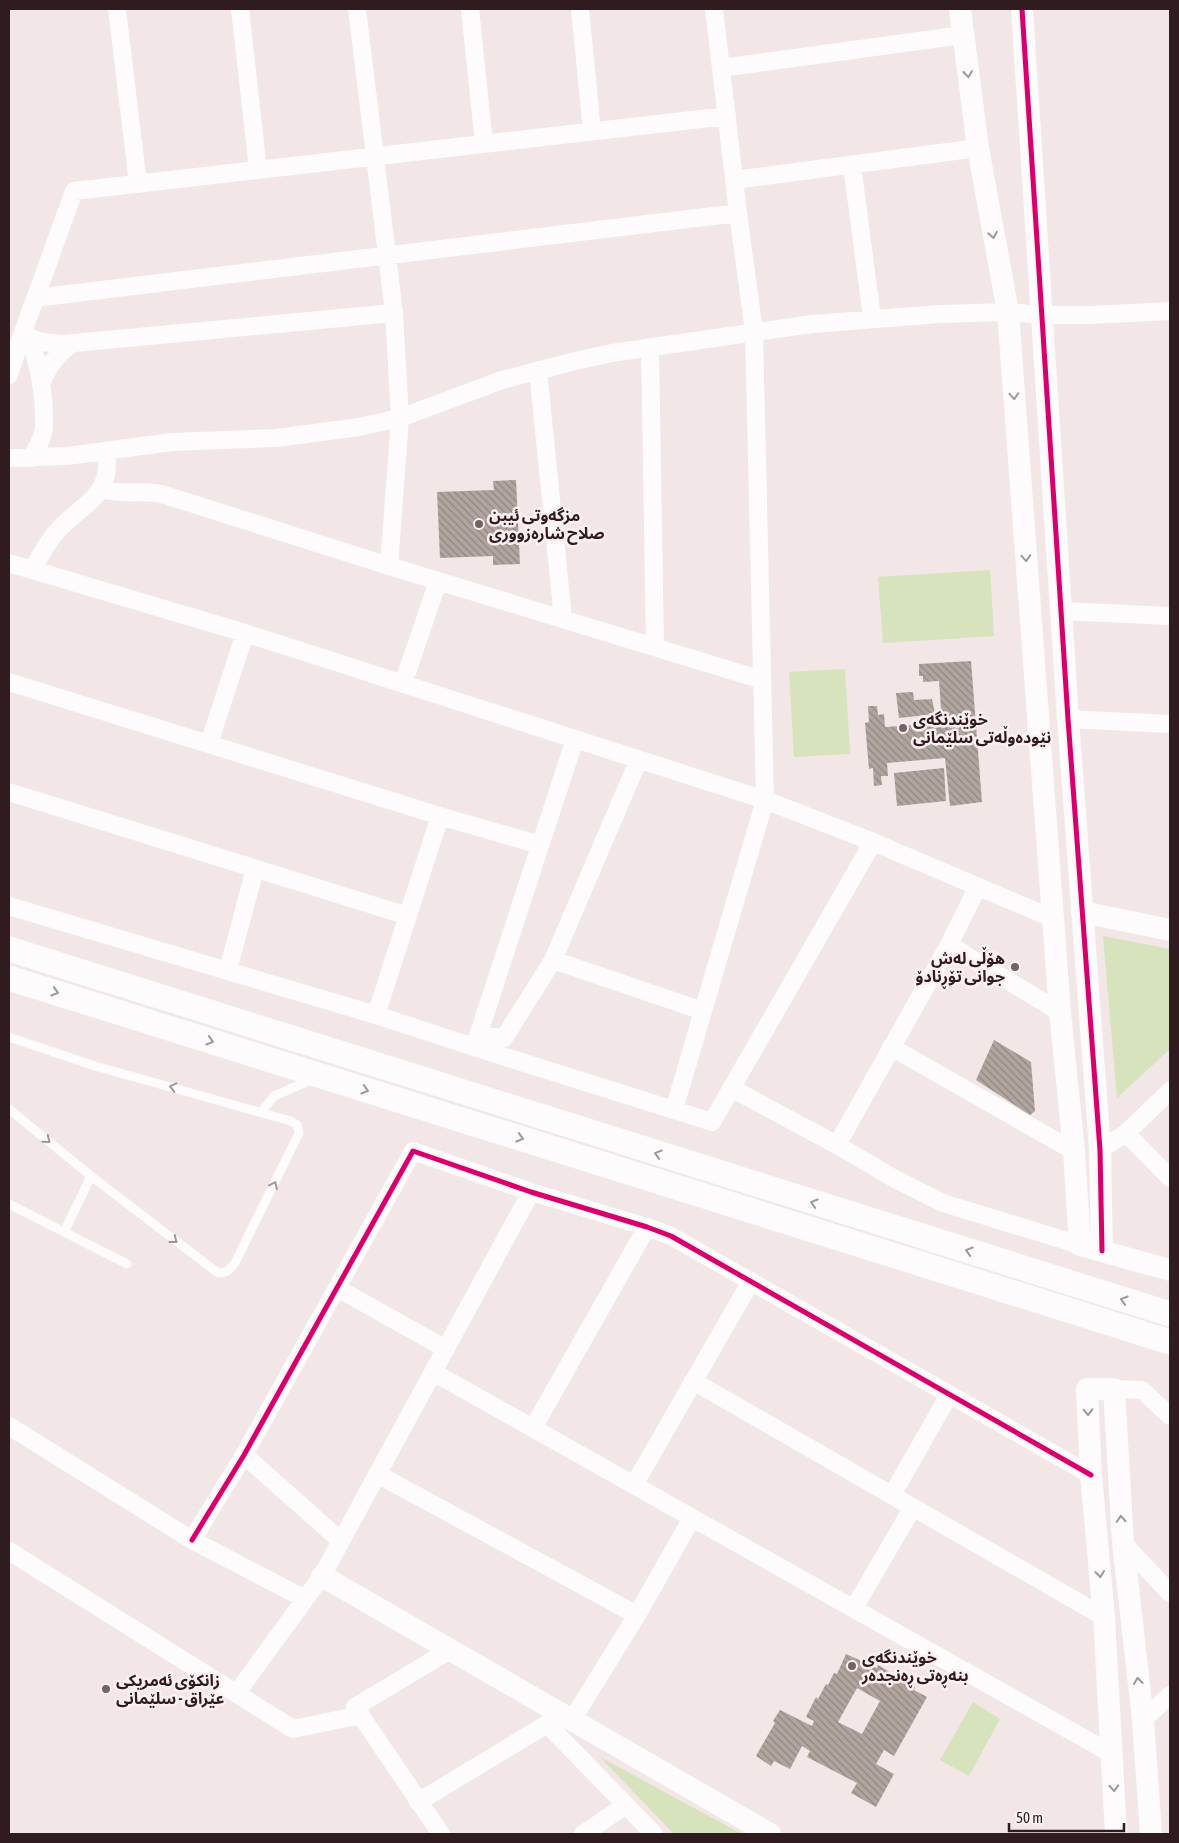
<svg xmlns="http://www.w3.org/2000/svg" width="1179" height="1843" viewBox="0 0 1179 1843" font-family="'Asap Condensed','Noto Sans Arabic',sans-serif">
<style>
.garden{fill:#d6e3bd}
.building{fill:url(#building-back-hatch);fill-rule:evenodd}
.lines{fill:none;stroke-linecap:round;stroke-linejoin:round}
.service{stroke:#fdfbfb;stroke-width:9}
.minor{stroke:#fdfbfb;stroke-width:18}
.tertiary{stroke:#fdfbfb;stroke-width:22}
.secondary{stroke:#fdfbfb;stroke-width:25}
.cycleway-casing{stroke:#fcf0f2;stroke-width:8}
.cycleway{stroke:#d6006c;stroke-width:5}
.oneway{stroke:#a19698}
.poi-dot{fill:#746264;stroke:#fcf0f2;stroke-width:2}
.labels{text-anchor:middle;stroke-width:5;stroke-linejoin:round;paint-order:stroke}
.poi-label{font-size:16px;font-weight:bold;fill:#301b1e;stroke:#fcf0f2;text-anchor:start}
</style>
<defs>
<pattern id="building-back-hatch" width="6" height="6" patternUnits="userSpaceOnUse" patternTransform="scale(1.25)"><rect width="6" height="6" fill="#b1a69f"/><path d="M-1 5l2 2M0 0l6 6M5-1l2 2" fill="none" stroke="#908681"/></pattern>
</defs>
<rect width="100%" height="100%" fill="#f2e6e7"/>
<path class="garden" d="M 990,570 L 994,636 L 883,643 L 878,577 Z
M 845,669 L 850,754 L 794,757 L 789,672 Z
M 1103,936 L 1170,949 L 1170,1049 L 1117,1098 Z
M 973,1702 L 1000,1719 L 969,1776 L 940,1760 Z
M 600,1757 L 742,1834 L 674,1834 Z"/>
<path class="building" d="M 516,480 L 520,564 L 493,565 L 493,556 L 440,558 L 437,492 L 494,490 L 493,481 Z
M 971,661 L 982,802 L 950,806 L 945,758 L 887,763 L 888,776 L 881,776 L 882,785 L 874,786 L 873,768 L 869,769 L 865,723 L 869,722 L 868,706 L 877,706 L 878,715 L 884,714 L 885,727 L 942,723 L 939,681 L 923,682 L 923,676 L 919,676 L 919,664 Z
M 913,692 L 914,700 L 932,699 L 935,714 L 899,718 L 896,693 Z
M 944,768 L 946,801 L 897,806 L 894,773 Z
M 994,1040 L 1031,1062 L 1035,1111 L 1030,1115 L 976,1080 Z
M 846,1654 L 877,1668 L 878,1665 L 915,1687 L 914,1690 L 927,1697 L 894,1756 L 884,1750 L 876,1764 L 894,1774 L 876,1807 L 851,1793 L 857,1783 L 807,1757 L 810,1751 L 802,1746 L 790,1769 L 774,1761 L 771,1766 L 756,1756 L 775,1723 L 773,1721 L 780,1710 L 812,1726 L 814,1721 L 806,1717 L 816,1697 L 818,1699 L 826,1684 L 828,1685 L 834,1673 L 837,1674 ZM 857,1688 L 880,1701 L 862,1734 L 838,1722 Z"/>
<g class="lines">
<path class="service" d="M 9,1037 L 95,1066 L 291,1121 L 297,1125 L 299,1133 L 235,1263 C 230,1270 226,1273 218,1273 L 91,1176 L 9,1109
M 262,1111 L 274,1096 L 313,1079
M 9,1204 L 127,1264
M 64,1232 L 91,1176"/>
<path class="minor" d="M 117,9 L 138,184
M 240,9 L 258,170
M 357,9 L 394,313 L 400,418 L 389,566
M 470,9 L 484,144
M 580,9 L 592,131
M 721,68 L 963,35
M 852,165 L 872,318
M 734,180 L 978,148
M 35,298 L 738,213
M 22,335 L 43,342 L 63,344 L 394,313
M 29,338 C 39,362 45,400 44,426 C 44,437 37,448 31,458
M 650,348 L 655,647
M 538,370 L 563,619
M 9,375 L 22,335 L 74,191 L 727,116
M 41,384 C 48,366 57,354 73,343
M 9,458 L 67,456 L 172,442 L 276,438 L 359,427 L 400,418 L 502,380 L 575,361 L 612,353 L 812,324 L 940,314 L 1008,312 L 1043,315 L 1090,315 L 1170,311
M 101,489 C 123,496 144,489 165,495 L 389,566 L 762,680
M 9,563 L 245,633 L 765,800 L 873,842 L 1054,919
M 33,570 C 40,555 48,540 60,528 C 85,502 113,495 106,451
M 1062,611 L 1170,616
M 9,682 L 440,816 L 540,845
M 403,684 L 438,581
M 1068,719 L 1170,724
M 209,744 L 245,633
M 9,792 L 408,916
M 9,906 L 376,1015 L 474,1047 L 712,1122 L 873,842
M 949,945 L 1060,1012
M 553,960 L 703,1011
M 228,970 L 255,869
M 376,1015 L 440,816
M 478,1035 L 504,1038 L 553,960 L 639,759
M 475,1045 L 575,739
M 891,1047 L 1074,1151
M 731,1088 L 837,1145 L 895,1179 L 943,1203 L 1080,1245
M 674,1110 L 765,800 L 754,332 L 738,213 L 714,9
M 1126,1133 L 1170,1178
M 837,1145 L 949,945 L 978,886
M 1100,1150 L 1126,1133 L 1170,1091
M 337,1288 L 446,1349
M 433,1372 L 1112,1754
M 693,1381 L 1104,1617
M 1114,1389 L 1142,1390 L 1170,1416
M 9,1426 L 192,1540 L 305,1599
M 533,1428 L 647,1227
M 244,1455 L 341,1541
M 377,1474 L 637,1615
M 634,1485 L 751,1281
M 892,1495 L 949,1395
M 192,1540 L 244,1455 L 413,1151 L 531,1192 L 647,1227 L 671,1236 L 1091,1475
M 1123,1543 L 1170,1593
M 9,1551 L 293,1729 L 361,1715
M 854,1608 L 913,1507
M 236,1694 L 322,1576 L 531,1192
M 572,1720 L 637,1615 L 692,1518
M 1143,1720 L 1170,1695
M 547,1724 L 654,1834
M 418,1802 L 562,1715
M 441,1834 L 355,1707 L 450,1650
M 583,1834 L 626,1805"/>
<path class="tertiary" d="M 960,9 L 978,148 L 1008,312 L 1060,1012 L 1074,1151 L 1080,1245 L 1170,1270
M 1022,9 L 1068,719 L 1100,1150 L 1102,1251
M 1082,912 L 1170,930
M 322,1576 L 770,1834
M 1116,1834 L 1104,1617 L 1091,1475 L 1087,1389 L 1114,1389 L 1123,1543 L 1143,1720 L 1151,1834"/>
<path class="secondary" d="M 9,949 L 1170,1314
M 9,978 L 1170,1342"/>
<g class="cycleway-casing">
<path id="cycleway" d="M 1022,9 L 1068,719 L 1100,1150 L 1102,1251
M 192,1540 L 244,1455 L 413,1151 L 531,1192 L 647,1227 L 671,1236 L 1091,1475"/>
</g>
<use href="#cycleway" class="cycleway"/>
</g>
<defs><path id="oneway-chevron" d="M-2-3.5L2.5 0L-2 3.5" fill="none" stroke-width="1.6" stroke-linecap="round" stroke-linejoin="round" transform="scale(1.25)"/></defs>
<g class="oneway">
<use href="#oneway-chevron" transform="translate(968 74) rotate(83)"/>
<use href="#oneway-chevron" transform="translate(993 235) rotate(80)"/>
<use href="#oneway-chevron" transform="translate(1014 396) rotate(86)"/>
<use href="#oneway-chevron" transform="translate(1026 558) rotate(86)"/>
<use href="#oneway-chevron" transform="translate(55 992) rotate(17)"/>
<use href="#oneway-chevron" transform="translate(210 1041) rotate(17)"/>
<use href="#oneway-chevron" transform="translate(173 1087) rotate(-165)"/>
<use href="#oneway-chevron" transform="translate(365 1090) rotate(17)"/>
<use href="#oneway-chevron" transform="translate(520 1138) rotate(17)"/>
<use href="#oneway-chevron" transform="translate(47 1140) rotate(39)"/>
<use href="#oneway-chevron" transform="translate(658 1154) rotate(-163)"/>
<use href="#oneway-chevron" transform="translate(274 1185) rotate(-64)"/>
<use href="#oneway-chevron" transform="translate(814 1203) rotate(-163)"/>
<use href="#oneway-chevron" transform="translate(174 1240) rotate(38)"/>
<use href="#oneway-chevron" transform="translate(969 1251) rotate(-163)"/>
<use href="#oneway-chevron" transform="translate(1124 1300) rotate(-163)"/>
<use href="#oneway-chevron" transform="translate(1088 1412) rotate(88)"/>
<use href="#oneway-chevron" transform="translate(1121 1519) rotate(-93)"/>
<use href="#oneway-chevron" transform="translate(1100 1574) rotate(84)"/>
<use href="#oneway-chevron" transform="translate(1138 1681) rotate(-96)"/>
<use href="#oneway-chevron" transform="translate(1114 1788) rotate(87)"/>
</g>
<g class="poi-dot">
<circle cx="479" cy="524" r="5"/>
<circle cx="903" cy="728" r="5"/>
<circle cx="1015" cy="967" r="5"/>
<circle cx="852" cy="1666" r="5"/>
<circle cx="106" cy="1689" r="5"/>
</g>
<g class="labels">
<g class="poi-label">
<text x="489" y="521">مزگەوتی ئیبن<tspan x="489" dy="18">صلاح شارەزووری</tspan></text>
<text x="913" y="725">خوێندنگەی<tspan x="913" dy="18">نێوده‌وڵه‌تی سلێمانی</tspan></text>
<text x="1005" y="964" text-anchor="end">ھۆڵی لەش<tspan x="1005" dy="18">جوانی تۆڕنادۆ</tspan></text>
<text x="862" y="1663">خوێندنگەی<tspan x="862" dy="18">بنەڕەتی ڕەنجدەر</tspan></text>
<text x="116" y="1686">زانکۆی ئەمریکی<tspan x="116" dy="18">عێراق - سلێمانی</tspan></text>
</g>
</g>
<rect width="1179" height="1843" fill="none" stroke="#301b1e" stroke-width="20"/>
<path d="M1009 1823v8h115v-8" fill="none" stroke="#301b1e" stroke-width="2.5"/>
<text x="1016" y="1823" font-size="15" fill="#301b1e" stroke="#fcf0f2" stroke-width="4" paint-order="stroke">50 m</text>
</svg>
